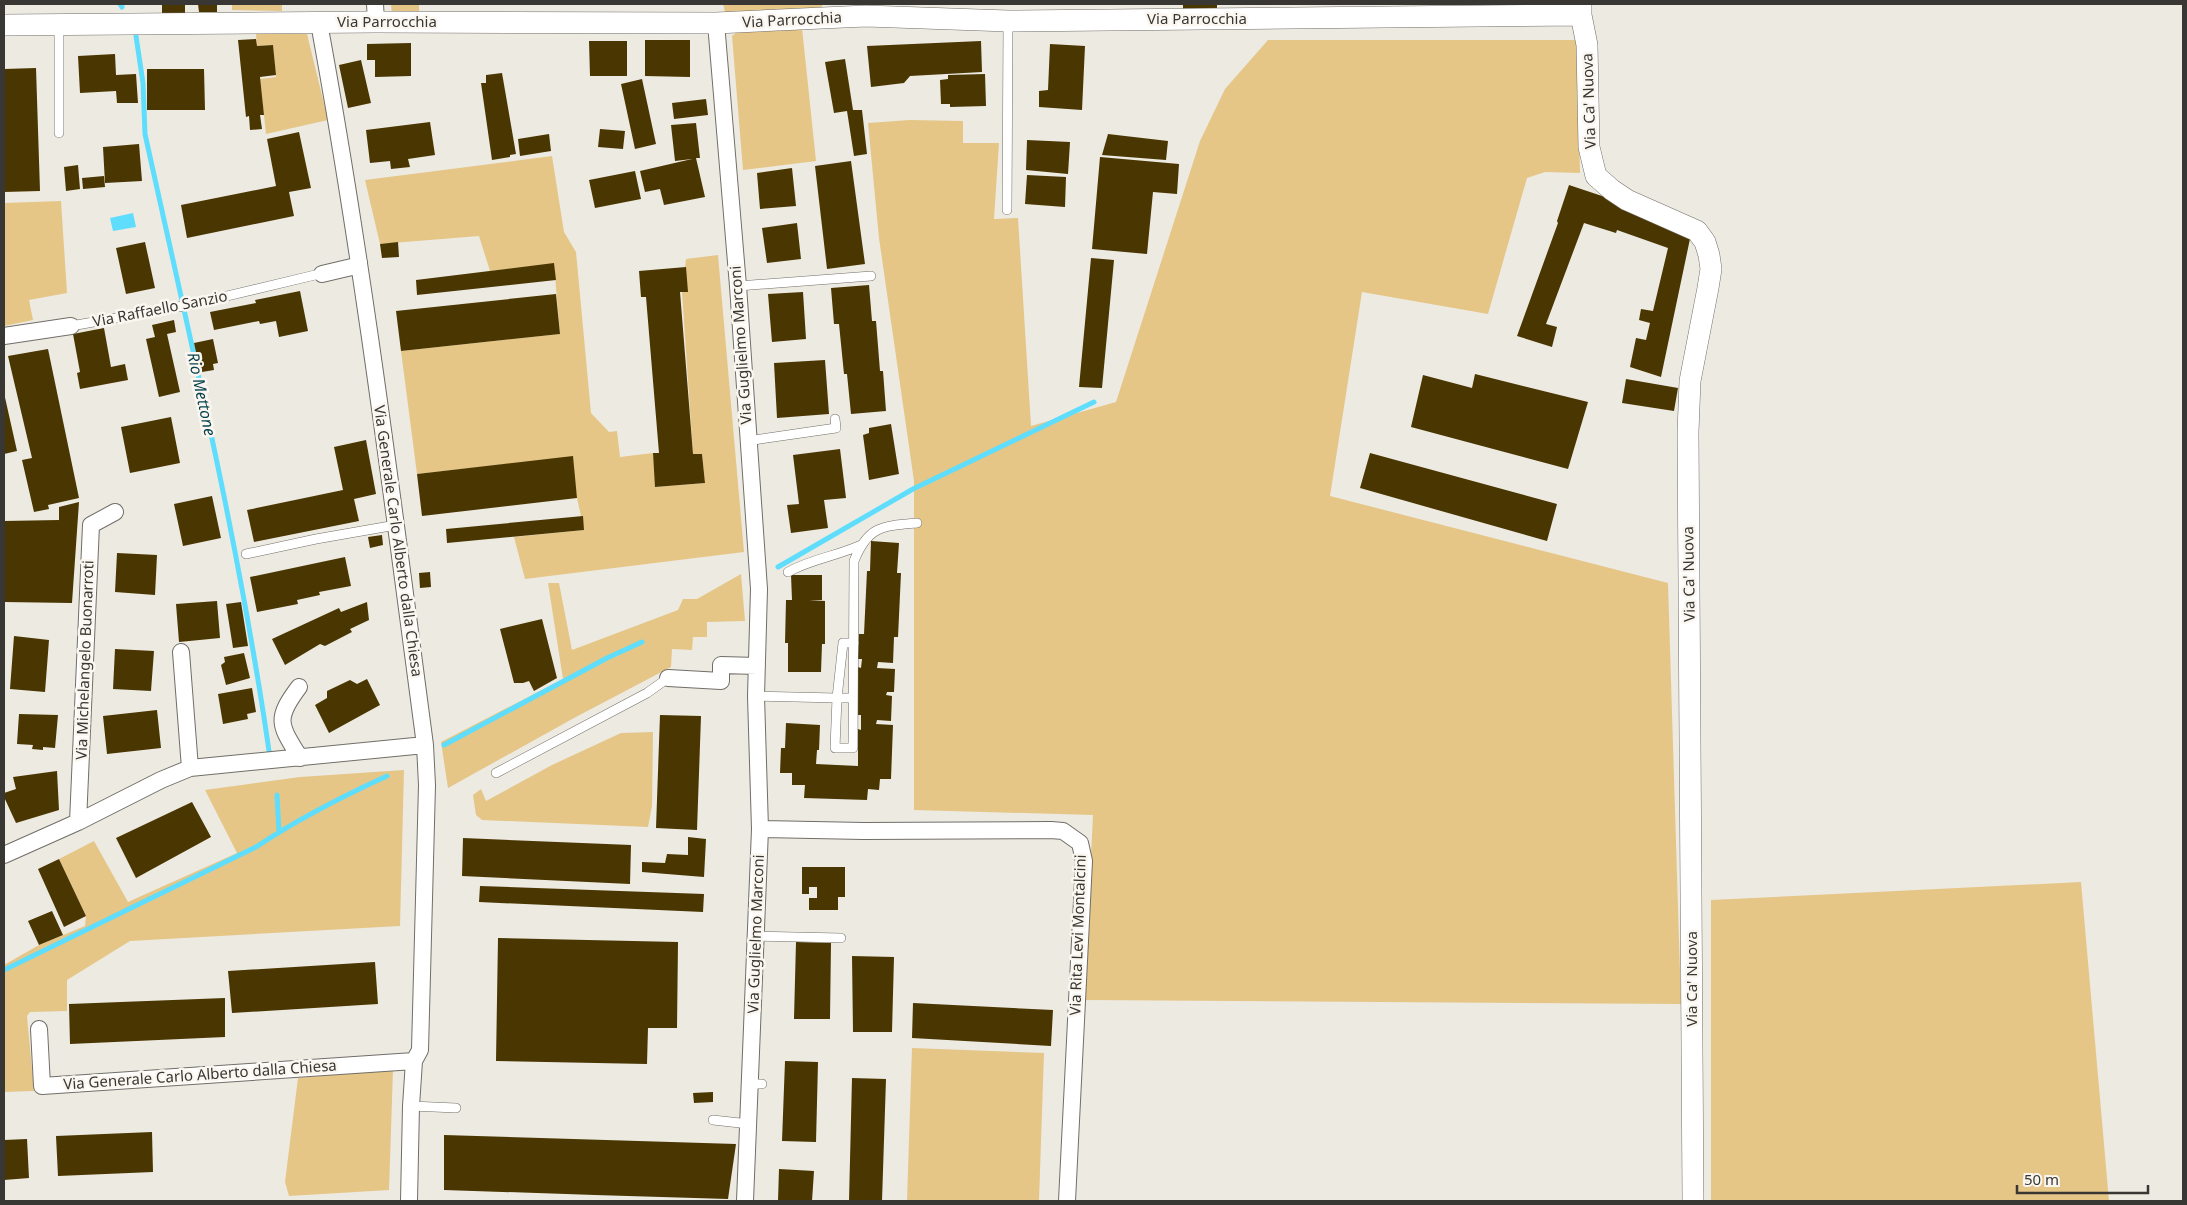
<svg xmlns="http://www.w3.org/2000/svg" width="2187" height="1205" viewBox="0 0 2187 1205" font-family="'Noto Sans',sans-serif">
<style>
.green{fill:#e5c687}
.water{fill:#5fddfc}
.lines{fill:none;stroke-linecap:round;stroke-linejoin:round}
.stream{stroke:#5fddfc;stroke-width:5}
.building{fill:#4a3600}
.service-casing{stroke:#716e67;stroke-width:10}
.minor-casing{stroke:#716e67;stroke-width:18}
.tertiary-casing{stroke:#716e67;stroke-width:22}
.service{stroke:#fff;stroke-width:9}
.minor{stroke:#fff;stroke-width:16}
.tertiary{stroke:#fff;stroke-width:21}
.labels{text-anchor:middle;stroke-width:5;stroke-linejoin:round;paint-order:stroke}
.street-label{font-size:15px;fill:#383734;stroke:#fbf7f0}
.water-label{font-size:16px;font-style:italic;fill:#023f4b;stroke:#fbf7f0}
</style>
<rect width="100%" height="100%" fill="#edeae2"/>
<path class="green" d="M 232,4 L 282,4 L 282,11 L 232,10 Z
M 391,4 L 419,4 L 419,12 L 392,15 Z
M 723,4 L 822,4 L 824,18 L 728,23 Z
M 802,28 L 816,161 L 743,170 L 732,36 L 737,32 Z
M 256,34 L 307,34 L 328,120 L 266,134 L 260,79 L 276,77 L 273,45 L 257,46 Z
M 1268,40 L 1577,40 L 1580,173 L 1545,172 L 1527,178 L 1488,314 L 1362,292 L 1330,496 L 1668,583 L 1681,1004 L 1084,1000 L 1093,815 L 914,810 L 914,481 L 879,238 L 868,123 L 910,120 L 963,121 L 963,143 L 999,143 L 994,219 L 1018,218 L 1031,426 L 1116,402 L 1200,141 L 1225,89 Z
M 552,156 L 564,232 L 576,252 L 591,413 L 609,432 L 617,431 L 620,457 L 653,453 L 656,487 L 705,483 L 702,454 L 693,454 L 682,292 L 686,259 L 718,255 L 744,552 L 525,579 L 514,537 L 584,530 L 577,498 L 572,457 L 417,474 L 401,351 L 560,334 L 554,264 L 490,271 L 479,236 L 380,244 L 365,180 Z
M 61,201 L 67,293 L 29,300 L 33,320 L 4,326 L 4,203 Z
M 741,574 L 745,621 L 707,622 L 707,637 L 693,637 L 692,650 L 672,649 L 671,667 L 574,718 L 448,788 L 441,742 L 563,679 L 548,583 L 559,583 L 572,650 L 678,610 L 683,599 L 697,599 Z
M 653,732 L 652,806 L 648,827 L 482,820 L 476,815 L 473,795 L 481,789 L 486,801 L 552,765 L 621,733 Z
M 404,770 L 400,926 L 130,941 L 67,980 L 67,1011 L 30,1012 L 27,1016 L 34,1091 L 4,1092 L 4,965 L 39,945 L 85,926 L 86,916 L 59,859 L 94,841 L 128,902 L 237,853 L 205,790 L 300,777 Z
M 2081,882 L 2109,1201 L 1711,1201 L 1711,900 Z
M 912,1048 L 1044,1053 L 1039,1201 L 907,1201 Z
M 393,1070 L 389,1190 L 289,1196 L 285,1182 L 298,1078 Z"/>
<path class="water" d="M 133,213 L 136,227 L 113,231 L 110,218 Z"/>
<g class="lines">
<path class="stream" d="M 120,4 L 122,7
M 136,36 L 143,83 L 145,134 C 190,339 239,543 269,751
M 778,567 L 913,489 L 1094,402
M 444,745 L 607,658 L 642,642
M 277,795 L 279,832
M 4,970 L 256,847 C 298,819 341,797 387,776"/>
</g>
<path class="building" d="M 162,4 L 185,4 L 185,13 L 162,14 Z
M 198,4 L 217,4 L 217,12 L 199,12 Z
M 1183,4 L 1217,4 L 1217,9 L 1183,9 Z
M 256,39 L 257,46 L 273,45 L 276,75 L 260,77 L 264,115 L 260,115 L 262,129 L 250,130 L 249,116 L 246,117 L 238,40 Z
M 645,40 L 690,40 L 690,77 L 645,76 Z
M 589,41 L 627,41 L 627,76 L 590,76 Z
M 981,41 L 982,72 L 910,76 L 904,83 L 871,87 L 867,46 Z
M 411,43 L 411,76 L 375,77 L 375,60 L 367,60 L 367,44 Z
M 1050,44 L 1085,46 L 1082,110 L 1039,107 L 1039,91 L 1048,90 Z
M 115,54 L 116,75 L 136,74 L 138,103 L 117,103 L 116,91 L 80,93 L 78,56 Z
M 845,59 L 853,110 L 862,110 L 867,154 L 854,156 L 847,111 L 834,113 L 825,62 Z
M 361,60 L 371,103 L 348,108 L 339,65 Z
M 36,68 L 40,191 L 4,192 L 4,69 Z
M 147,69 L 204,69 L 205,110 L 147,110 Z
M 502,73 L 516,154 L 510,155 L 510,157 L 492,160 L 481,83 L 486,83 L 486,75 Z
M 985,74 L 986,106 L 950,107 L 950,104 L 941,104 L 940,80 L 948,79 L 948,75 Z
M 642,79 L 656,144 L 635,149 L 621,84 Z
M 706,99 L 708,115 L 674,119 L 672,103 Z
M 430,122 L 435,155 L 408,159 L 410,167 L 391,169 L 390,161 L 370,163 L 366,130 Z
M 696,123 L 700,158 L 696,158 L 705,197 L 664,205 L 660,189 L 645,192 L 640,171 L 692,159 L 675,161 L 671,125 Z
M 600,129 L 625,131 L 623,149 L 598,147 Z
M 299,132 L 311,188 L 289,192 L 294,216 L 187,238 L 181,205 L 276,186 L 267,139 Z
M 549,134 L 551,151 L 520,156 L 518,139 Z
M 1108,134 L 1168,141 L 1166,160 L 1102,155 Z
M 1027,140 L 1070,142 L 1068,174 L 1026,170 Z
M 139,144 L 142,181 L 105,183 L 103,147 Z
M 1100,157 L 1179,164 L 1177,194 L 1153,192 L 1147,254 L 1092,249 Z
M 851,161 L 865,264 L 827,269 L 815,166 Z
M 78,165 L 80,189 L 66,191 L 64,167 Z
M 792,168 L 796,206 L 760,209 L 757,173 Z
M 635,171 L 641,199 L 595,208 L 589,180 Z
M 1027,175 L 1066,177 L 1065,207 L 1025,204 Z
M 104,176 L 105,187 L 83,189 L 82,178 Z
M 1569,185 L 1626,204 L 1691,234 L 1661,377 L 1630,367 L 1636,338 L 1646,340 L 1650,323 L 1639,320 L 1641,309 L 1653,311 L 1668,248 L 1617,230 L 1616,233 L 1584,223 L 1546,324 L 1557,327 L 1552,347 L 1517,336 L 1558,223 L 1557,221 Z
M 797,223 L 801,259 L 767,263 L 762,228 Z
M 145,242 L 155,288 L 126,294 L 116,248 Z
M 398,242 L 399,257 L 382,258 L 380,244 Z
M 1091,258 L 1114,260 L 1102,388 L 1079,387 Z
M 554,263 L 556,280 L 417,295 L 416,280 Z
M 686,267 L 688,292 L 680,292 L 693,454 L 702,454 L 705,483 L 655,487 L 653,453 L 659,453 L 646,297 L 641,297 L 639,271 Z
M 869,285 L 872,321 L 876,321 L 880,371 L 883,371 L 886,411 L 851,414 L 847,374 L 844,374 L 839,324 L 834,324 L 831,288 Z
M 300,291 L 308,331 L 279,337 L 276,321 L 260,324 L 259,321 L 214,330 L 210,312 L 256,303 L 255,300 Z
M 803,292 L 806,339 L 772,342 L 768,294 Z
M 556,294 L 560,334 L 401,351 L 396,311 Z
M 174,320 L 176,332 L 167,334 L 180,392 L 159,397 L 146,339 L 155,337 L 152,325 Z
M 104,328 L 111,367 L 125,364 L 128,380 L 80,389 L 77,373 L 80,372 L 73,334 Z
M 213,339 L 218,363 L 213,364 L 214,370 L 202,372 L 201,366 L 199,366 L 194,343 Z
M 48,349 L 79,498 L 48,505 L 49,509 L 34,512 L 22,460 L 32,458 L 8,356 Z
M 825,360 L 829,414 L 777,418 L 774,363 Z
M 1475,374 L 1588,402 L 1568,469 L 1411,427 L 1423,375 L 1472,388 Z
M 1626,379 L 1678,388 L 1674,411 L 1622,403 Z
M 4,393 L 17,451 L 4,454 Z
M 171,417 L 180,463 L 130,473 L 121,427 Z
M 891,424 L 899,474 L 869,480 L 863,435 L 869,433 L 869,428 Z
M 366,440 L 376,494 L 354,499 L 359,521 L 254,542 L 247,510 L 343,490 L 334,447 Z
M 840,449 L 846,498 L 824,500 L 828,528 L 791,533 L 787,505 L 799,504 L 793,455 Z
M 1370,453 L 1557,504 L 1547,541 L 1360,488 Z
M 573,456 L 577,498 L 422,516 L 417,474 Z
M 212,496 L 221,538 L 183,546 L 174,504 Z
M 79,502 L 72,603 L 4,602 L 4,521 L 59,520 L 59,507 Z
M 583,516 L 584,530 L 447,543 L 446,529 Z
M 382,535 L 383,545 L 370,548 L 368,537 Z
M 871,541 L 899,543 L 897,573 L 901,573 L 898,637 L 894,637 L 893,663 L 878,662 L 877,668 L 895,669 L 894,692 L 887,692 L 886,695 L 892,696 L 891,721 L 877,720 L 876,724 L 893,725 L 891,779 L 880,779 L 879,790 L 868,789 L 867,800 L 804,798 L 805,785 L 792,785 L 792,773 L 780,773 L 781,748 L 785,748 L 786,723 L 820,725 L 819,750 L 817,750 L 816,764 L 858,766 L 858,729 L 861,730 L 861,715 L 856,715 L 858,667 L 861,668 L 862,659 L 858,659 L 859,634 L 864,634 L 867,571 L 870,571 Z
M 117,553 L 157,555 L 155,595 L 115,592 Z
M 345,557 L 351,586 L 319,592 L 320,595 L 297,600 L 298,604 L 257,612 L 250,577 Z
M 430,572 L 431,587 L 420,588 L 419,573 Z
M 791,575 L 822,575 L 822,600 L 809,600 L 825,601 L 825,644 L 822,644 L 821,672 L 788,672 L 788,643 L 785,643 L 786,600 L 792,600 Z
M 217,601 L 220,638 L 179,642 L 176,604 Z
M 241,602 L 248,646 L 233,648 L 226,604 Z
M 367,602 L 369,620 L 350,629 L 352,632 L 325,646 L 320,644 L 285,665 L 272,639 L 339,608 L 341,612 Z
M 542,619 L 557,678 L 534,691 L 529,681 L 523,683 L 514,683 L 500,629 Z
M 14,636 L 49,640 L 45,692 L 10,689 Z
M 115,649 L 154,651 L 151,691 L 113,689 Z
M 244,653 L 250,678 L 226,685 L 221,665 L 225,662 L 224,657 Z
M 367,679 L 380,705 L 329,733 L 315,705 L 327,698 L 327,691 L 350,680 L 357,684 Z
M 252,688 L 256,712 L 247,714 L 248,719 L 223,724 L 218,694 Z
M 157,710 L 161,748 L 107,754 L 103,716 Z
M 19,714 L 58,715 L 55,748 L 43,747 L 43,750 L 32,749 L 33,745 L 17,744 Z
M 660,715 L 701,716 L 697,830 L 656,828 Z
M 57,771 L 59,810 L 16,823 L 4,797 L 4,793 L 16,789 L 13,777 Z
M 192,802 L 211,837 L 136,878 L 116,838 Z
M 688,837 L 706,839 L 704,877 L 642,872 L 642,862 L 665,863 L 667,854 L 688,855 Z
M 463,838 L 631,845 L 630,884 L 462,876 Z
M 59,859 L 86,916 L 64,927 L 38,869 Z
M 802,867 L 845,867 L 845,897 L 838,897 L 838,910 L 809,910 L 809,898 L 817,898 L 817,887 L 809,887 L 809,894 L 802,894 Z
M 480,886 L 704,894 L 703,912 L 479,902 Z
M 52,911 L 63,935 L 39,945 L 28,921 Z
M 498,938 L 678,942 L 677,1028 L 648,1028 L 647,1064 L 496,1061 Z
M 796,942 L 831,943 L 830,1019 L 794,1019 Z
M 852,956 L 894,957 L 892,1032 L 853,1032 Z
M 375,962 L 378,1004 L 232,1013 L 228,971 Z
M 225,998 L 225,1037 L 70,1044 L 69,1004 Z
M 913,1003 L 1053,1010 L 1051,1046 L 912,1038 Z
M 785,1061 L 818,1062 L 816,1142 L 782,1141 Z
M 852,1078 L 886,1079 L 882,1201 L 849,1201 Z
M 713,1092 L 713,1102 L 694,1103 L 693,1093 Z
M 152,1132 L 153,1172 L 58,1176 L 56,1136 Z
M 444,1135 L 736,1144 L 728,1199 L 595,1195 L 444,1190 Z
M 27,1139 L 29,1178 L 4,1180 L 4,1140 Z
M 779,1169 L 814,1171 L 812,1201 L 778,1201 Z"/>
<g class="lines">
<g class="service-casing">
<path id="service" d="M 59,25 L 59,133
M 1007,210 L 1008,22
M 738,286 L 871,276
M 71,326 L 189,305 L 315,275
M 747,441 L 836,428 L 835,419
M 246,554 L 316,539 L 396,525
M 788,572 C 811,559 837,556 861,545
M 756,696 L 837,698 L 835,748 L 853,748 L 854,561 C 868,526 882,526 917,523
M 853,698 L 837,698 L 843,643 L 854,643
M 496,773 L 647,693 L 668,678
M 756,936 L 841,938
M 751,1084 L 762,1084
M 411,1106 L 456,1108
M 713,1120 L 749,1124"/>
</g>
<g class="minor-casing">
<path id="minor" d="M 375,4 L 376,22
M 319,23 C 363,262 393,504 425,745 L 427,785 L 420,1050 L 414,1061 L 411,1106 L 409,1201
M 716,23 L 738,286 L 759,589 L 756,696 L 760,829 L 745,1201
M 322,274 L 356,266 L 359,262
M 4,336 L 71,326
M 181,652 L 190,768
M 668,678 L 721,681 L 721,665 L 757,666
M 299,687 C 274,720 280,725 300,758
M 78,822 L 91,525 L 115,512
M 760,829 L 864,831 L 1051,830 L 1063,831 L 1080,843 L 1084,861 L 1067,1201
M 4,855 L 78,822 L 161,780 L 190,768 L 425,745
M 39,1029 L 42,1086 L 414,1061"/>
</g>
<g class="tertiary-casing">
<path id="tertiary" d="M 1581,4 L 1581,15 L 1587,45 L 1589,147 L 1596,176 L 1612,190 L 1627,200 L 1697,231 L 1705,242 L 1709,255 L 1711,269 L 1708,288 L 1690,381 L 1688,432 L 1693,1201
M 4,25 L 376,22 L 716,23 L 866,16 L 1008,21 L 1581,15"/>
</g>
<use href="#service" class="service"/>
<use href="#minor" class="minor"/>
<use href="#tertiary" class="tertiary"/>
</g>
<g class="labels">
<g class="street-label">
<text x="1197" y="24">Via Parrocchia</text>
<text transform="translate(792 20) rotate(-3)" y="5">Via Parrocchia</text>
<text x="387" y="27">Via Parrocchia</text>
<text transform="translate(1589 101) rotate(-92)" y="5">Via Ca' Nuova</text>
<text transform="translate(160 309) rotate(-11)" y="5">Via Raffaello Sanzio</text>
<text transform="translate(741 345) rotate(-94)" y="5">Via Guglielmo Marconi</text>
<text transform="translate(398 541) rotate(82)" y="5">Via Generale Carlo Alberto dalla Chiesa</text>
<text transform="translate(1689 574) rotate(-91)" y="5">Via Ca' Nuova</text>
<text transform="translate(85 660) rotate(-88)" y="5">Via Michelangelo Buonarroti</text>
<text transform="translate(756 934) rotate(-88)" y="5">Via Guglielmo Marconi</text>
<text transform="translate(1078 935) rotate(-88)" y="5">Via Rita Levi Montalcini</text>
<text transform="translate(1692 979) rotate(-90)" y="5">Via Ca' Nuova</text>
<text transform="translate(200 1075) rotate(-4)" y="5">Via Generale Carlo Alberto dalla Chiesa</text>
</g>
<g class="water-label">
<text transform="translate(202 394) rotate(78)" y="6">Rio Mettone</text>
</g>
</g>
<rect width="2187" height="1205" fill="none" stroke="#383734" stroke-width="10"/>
<path d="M2017 1185v8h131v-8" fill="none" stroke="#383734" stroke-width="2.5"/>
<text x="2024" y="1185" font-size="15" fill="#383734" stroke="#fbf7f0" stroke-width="4" paint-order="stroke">50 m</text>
</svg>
